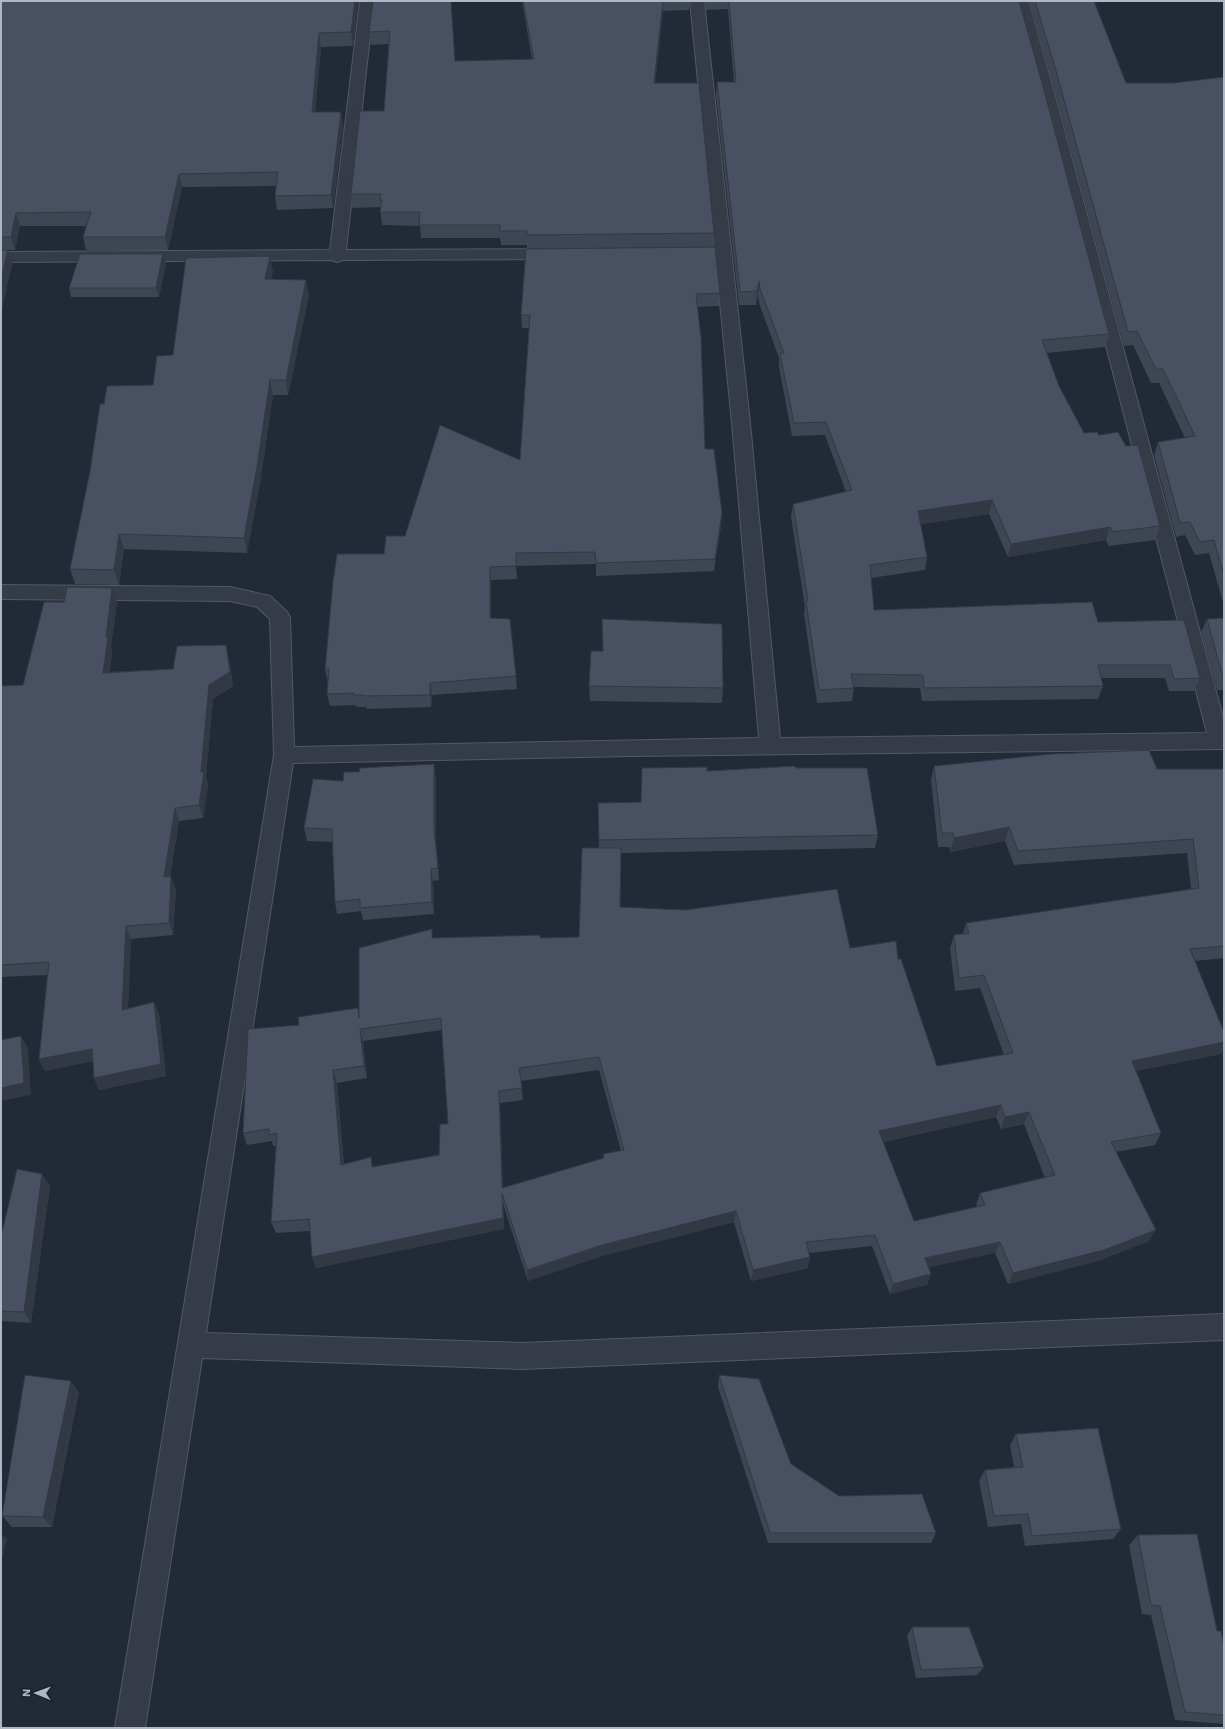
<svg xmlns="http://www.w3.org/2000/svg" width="1225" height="1729" viewBox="0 0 1225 1729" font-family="'Work Sans',sans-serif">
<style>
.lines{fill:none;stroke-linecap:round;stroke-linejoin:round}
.minor-casing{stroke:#525965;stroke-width:2}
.minor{fill:#353c48;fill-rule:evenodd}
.wall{fill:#3e4553;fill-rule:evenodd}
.shaded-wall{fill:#323844}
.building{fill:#485061;stroke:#323844;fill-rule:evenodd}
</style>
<rect width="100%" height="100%" fill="#212a37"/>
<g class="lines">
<g class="minor-casing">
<path id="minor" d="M 360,1 L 374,1 L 346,250 L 554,249 L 560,250 L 562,254 L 560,258 L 554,259 L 343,260 L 337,262 L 331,260 L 1,262 L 1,252 L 330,250 Z
M 690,1 L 704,1 L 750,423 L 780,738 L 1207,733 L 1037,81 L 1014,1 L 1028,1 L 1051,81 L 1224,721 L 1224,749 L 631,756 L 293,763 L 206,1333 L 522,1343 L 1224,1314 L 1224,1340 L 522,1369 L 202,1358 L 145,1728 L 115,1728 L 274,755 L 270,619 L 257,607 L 230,601 L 1,599 L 1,585 L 230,587 L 270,596 L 287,612 L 290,617 L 294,747 L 759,738 L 732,423 Z"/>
</g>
<use href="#minor" class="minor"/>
</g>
<path class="wall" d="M 1,1 L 358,1 L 353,46 L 321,47 L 315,112 L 343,125 L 333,208 L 277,210 L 275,196 L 276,186 L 182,187 L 168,250 L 86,250 L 83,237 L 86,226 L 20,226 L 15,250 L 8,250 L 12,264 L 1,313 Z
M 373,1 L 455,61 L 532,59 L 522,1 L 690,1 L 689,10 L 663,11 L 655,83 L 714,233 L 713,247 L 527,249 L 527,245 L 501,245 L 500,238 L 421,238 L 420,226 L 382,225 L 380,207 L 352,208 L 351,194 L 384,111 L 389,44 L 371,45 L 369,32 Z
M 704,1 L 1019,1 L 1109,334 L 1105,347 L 1047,353 L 1059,386 L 1084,433 L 1160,526 L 1155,540 L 1109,546 L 1106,540 L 1008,557 L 989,514 L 921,524 L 927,557 L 925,570 L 871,578 L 874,610 L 1098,622 L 1200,678 L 1194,691 L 1169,691 L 1165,678 L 1101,678 L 1103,686 L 1098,699 L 922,701 L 920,688 L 854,687 L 852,701 L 817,703 L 804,614 L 805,607 L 791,517 L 793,504 L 846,492 L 825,435 L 792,436 L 779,367 L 779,358 L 759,303 L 758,295 L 756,305 L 739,305 L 716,96 L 717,82 L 734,82 L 728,9 L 706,10 Z
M 1028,1 L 1094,1 L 1126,83 L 1173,83 L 1224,77 L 1224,606 L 1209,553 L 1195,555 L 1185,535 L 1176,537 L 1154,455 L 1158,442 L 1185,438 L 1159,383 L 1151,383 L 1133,345 L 1124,346 L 1052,81 Z
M 526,249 L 720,293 L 719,306 L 697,307 L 705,449 L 721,526 L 714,571 L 596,576 L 596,564 L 516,566 L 517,579 L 491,580 L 491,618 L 516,676 L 517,689 L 432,695 L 431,707 L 367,709 L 366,707 L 356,707 L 355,705 L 330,706 L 327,694 L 328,682 L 325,670 L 384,554 L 405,536 L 520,460 L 529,328 L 522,328 L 521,315 Z
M 166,264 L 159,297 L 71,297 L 69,288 Z
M 273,271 L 271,279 L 306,280 L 309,295 L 288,395 L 273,395 L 260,483 L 247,553 L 124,549 L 119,585 L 75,584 L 70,569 L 104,404 L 153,385 L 173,355 Z
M 64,602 L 117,602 L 111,646 L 112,651 L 110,672 L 173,669 L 229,659 L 233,686 L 213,699 L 206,777 L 208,785 L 203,818 L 179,821 L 170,877 L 176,889 L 173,935 L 131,939 L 128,1009 L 159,1014 L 166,1076 L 99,1090 L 94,1078 L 93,1061 L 45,1071 L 39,1059 L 47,975 L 1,977 L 1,686 L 23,685 Z
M 1224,618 L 1224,690 L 1217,690 L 1201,632 L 1207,619 Z
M 602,619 L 723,688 L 722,703 L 590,701 L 589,686 L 603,651 Z
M 934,766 L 1157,769 L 1224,769 L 1224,958 L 1195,961 L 1222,1028 L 1224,1024 L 1224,1048 L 1221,1054 L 1136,1071 L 1161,1133 L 1155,1145 L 1116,1152 L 1149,1241 L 1098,1261 L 1008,1284 L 995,1253 L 928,1267 L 931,1274 L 927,1285 L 890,1294 L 872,1246 L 809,1253 L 808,1268 L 751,1281 L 734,1222 L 602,1256 L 528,1281 L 503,1204 L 504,1229 L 316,1268 L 310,1231 L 276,1233 L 271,1222 L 276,1146 L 273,1146 L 272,1141 L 247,1145 L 243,1133 L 299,1025 L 358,1008 L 359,1013 L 434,938 L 540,938 L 579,937 L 599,848 L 598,817 L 641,802 L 707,771 L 796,768 L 878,835 L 875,848 L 621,853 L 620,907 L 850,948 L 898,959 L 937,1066 L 1004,1055 L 980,988 L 955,991 L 950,948 L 954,935 L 963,934 L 966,923 L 1191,889 L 1187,853 L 1014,865 L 1005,841 L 950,852 L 950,847 L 938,847 L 931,780 ZM 442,1030 L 448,1124 L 439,1155 L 373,1167 L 371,1157 L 344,1164 L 337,1083 L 367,1078 L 363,1041 ZM 599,1070 L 621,1151 L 603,1154 L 603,1158 L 503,1188 L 500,1103 L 523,1100 L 521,1081 ZM 996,1117 L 1001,1129 L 1024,1124 L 1045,1178 L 980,1193 L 976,1205 L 977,1207 L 914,1221 L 883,1142 Z
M 436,777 L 436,840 L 439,880 L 433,881 L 434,914 L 363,920 L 361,911 L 337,914 L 335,902 L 332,842 L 307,841 L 304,828 L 343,781 Z
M 42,1174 L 50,1186 L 31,1323 L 1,1321 L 1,1236 Z
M 719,1375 L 791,1464 L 839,1496 L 936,1533 L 931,1543 L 768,1543 L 718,1387 Z
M 79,1392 L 52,1527 L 12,1527 L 2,1516 Z
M 1016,1434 L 1121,1529 L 1113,1539 L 1025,1546 L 1021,1524 L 988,1527 L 979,1481 L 985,1470 L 1014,1467 L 1010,1445 Z
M 1138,1535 L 1217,1631 L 1224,1646 L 1224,1724 L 1175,1720 L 1151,1615 L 1142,1614 L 1129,1545 Z
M 912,1627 L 984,1667 L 977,1675 L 916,1678 L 907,1636 Z"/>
<path class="shaded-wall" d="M 355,1 L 358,1 L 353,46 L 351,32 Z
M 663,1 L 663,11 L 654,97 L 654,83 Z
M 319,33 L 321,47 L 314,125 L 312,112 Z
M 341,112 L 343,125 L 333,208 L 331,195 Z
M 179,174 L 182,187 L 168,250 L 165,237 Z
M 16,213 L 20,226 L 15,250 L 11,237 Z
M 8,250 L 12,264 L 1,313 L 1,280 Z
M 163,254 L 166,264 L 159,297 L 156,288 Z
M 270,256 L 273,271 L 268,294 L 265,279 Z
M 306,280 L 309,295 L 288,395 L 286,380 Z
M 759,281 L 758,295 L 756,305 L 757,291 Z
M 270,380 L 273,395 L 260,483 L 247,553 L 244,538 Z
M 992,500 L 989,514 L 916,525 L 918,511 Z
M 722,513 L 721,526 L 714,571 L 715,559 Z
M 1110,527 L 1106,540 L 1008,557 L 1011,544 Z
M 119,534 L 124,549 L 119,585 L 114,570 Z
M 490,567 L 491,580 L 491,630 L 490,618 Z
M 112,588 L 117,602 L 111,646 L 112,651 L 108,686 L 103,673 L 106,637 Z
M 226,645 L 229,659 L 233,686 L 213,699 L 206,777 L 208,785 L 203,818 L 199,805 L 201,772 L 209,685 Z
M 430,683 L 432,695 L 431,707 L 430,695 Z
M 434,764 L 436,777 L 436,840 L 439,880 L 434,828 Z
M 175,808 L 179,821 L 168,890 L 164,877 Z
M 1009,827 L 1005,841 L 950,852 L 954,838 Z
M 431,869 L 433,881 L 434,914 L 432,902 Z
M 171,876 L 176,889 L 173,935 L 169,923 Z
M 126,926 L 131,939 L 127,1022 L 122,1010 Z
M 154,1002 L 159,1014 L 166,1076 L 99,1090 L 94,1078 Z
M 360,1029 L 363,1041 L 367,1078 L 364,1066 Z
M 21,1036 L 28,1048 L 31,1095 L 1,1101 L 1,1088 Z
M 1224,1042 L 1224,1048 L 1221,1054 L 1126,1073 L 1132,1061 Z
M 92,1049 L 97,1060 L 45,1071 L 39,1059 Z
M 333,1070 L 337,1083 L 345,1177 L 341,1165 Z
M 499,1091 L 500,1103 L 503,1196 L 502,1188 Z
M 1001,1105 L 996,1117 L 876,1143 L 879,1131 Z
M 1029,1112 L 1024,1124 L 1001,1129 L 1005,1117 Z
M 42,1174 L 50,1186 L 31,1323 L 24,1312 Z
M 502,1193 L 503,1204 L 504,1229 L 316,1268 L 312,1257 Z
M 736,1211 L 734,1222 L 602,1256 L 528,1281 L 527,1270 L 602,1245 Z
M 1156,1230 L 1149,1241 L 1098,1261 L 1008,1284 L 1013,1273 Z
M 1000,1242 L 995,1253 L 921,1269 L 925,1258 Z
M 810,1257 L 808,1268 L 751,1281 L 753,1270 Z
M 931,1274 L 927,1285 L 890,1294 L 893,1284 Z
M 71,1381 L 79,1392 L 52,1527 L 43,1517 Z
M 1,1534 L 7,1539 L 1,1563 Z"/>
<path class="building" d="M 1,1 L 355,1 L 351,32 L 319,33 L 312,112 L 341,112 L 331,195 L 275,196 L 278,172 L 179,174 L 165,237 L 83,237 L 91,212 L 16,213 L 11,237 L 1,237 Z
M 373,1 L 451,1 L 455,61 L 534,59 L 523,1 L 663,1 L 654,83 L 699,83 L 714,233 L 527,235 L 527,231 L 500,231 L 500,225 L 419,225 L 420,212 L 380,212 L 382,200 L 380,200 L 381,194 L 351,194 L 360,111 L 384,111 L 390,31 L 369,32 Z
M 729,1 L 1019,1 L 1038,68 L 1109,334 L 1042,340 L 1059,386 L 1084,433 L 1097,432 L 1099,435 L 1118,432 L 1126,446 L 1138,445 L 1160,526 L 1113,532 L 1110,527 L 1011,544 L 992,500 L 918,511 L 927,557 L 870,565 L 874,610 L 1092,602 L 1098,622 L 1184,620 L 1200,678 L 1174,679 L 1170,665 L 1098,665 L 1103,686 L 924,688 L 923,675 L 851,674 L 854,688 L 819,690 L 806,601 L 808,601 L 793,504 L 852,490 L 826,422 L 794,423 L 780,354 L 784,353 L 760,289 L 759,281 L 757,291 L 740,292 L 717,82 L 736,82 Z
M 1035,1 L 1094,1 L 1126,83 L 1173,83 L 1224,77 L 1224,575 L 1214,540 L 1200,542 L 1190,522 L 1180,523 L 1158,442 L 1195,436 L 1163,369 L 1156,369 L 1137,331 L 1128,332 L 1055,67 Z
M 715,247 L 720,293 L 696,294 L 701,337 L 705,449 L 714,449 L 722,513 L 715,559 L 596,563 L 595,552 L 516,553 L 516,566 L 490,567 L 490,618 L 510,619 L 516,676 L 430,683 L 430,695 L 365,696 L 365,695 L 353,695 L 354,693 L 327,694 L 329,669 L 325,670 L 333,581 L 337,554 L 384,554 L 386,536 L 405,536 L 440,425 L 520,460 L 530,315 L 521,315 L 526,249 Z
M 1,250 L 8,250 L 1,280 Z
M 80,254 L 163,254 L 156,288 L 69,288 Z
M 270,256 L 265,279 L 306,280 L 286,380 L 270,380 L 257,467 L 244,538 L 119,534 L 114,570 L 70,569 L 90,471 L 100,404 L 104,404 L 107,386 L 153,385 L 157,356 L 173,355 L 186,258 Z
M 67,587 L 112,588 L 106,637 L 108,637 L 103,673 L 173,669 L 177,646 L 226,645 L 230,672 L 209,685 L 201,772 L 204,772 L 199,805 L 175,808 L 164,877 L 171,876 L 169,923 L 126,926 L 122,1010 L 154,1002 L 161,1064 L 94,1078 L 92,1049 L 39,1059 L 49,962 L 1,965 L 1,686 L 23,685 L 44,602 L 64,602 Z
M 1224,618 L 1224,677 L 1223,677 L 1207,619 Z
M 602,619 L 722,624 L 723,688 L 589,686 L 591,651 L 603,651 Z
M 1149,750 L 1157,769 L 1224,769 L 1224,946 L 1190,949 L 1224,1032 L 1224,1042 L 1132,1061 L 1161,1133 L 1111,1142 L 1156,1230 L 1104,1250 L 1013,1273 L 1000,1242 L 925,1258 L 931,1274 L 893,1284 L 875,1235 L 806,1242 L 810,1257 L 753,1270 L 736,1211 L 602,1245 L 527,1270 L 502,1193 L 503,1218 L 312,1257 L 309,1219 L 271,1222 L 277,1133 L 269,1135 L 269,1129 L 243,1133 L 248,1029 L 299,1025 L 298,1017 L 358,1008 L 359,1018 L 359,948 L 432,929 L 432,938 L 540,935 L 540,938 L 579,937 L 582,848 L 621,848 L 620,907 L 685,910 L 837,889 L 850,948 L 896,941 L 898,959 L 901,959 L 937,1066 L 1013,1053 L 984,975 L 959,978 L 954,935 L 969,933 L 966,923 L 1199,888 L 1193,839 L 1018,851 L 1009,827 L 954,838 L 953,833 L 942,833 L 934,766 L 1051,754 ZM 441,1018 L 448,1124 L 440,1124 L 439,1155 L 372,1167 L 371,1157 L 341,1165 L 333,1070 L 364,1066 L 360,1029 ZM 599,1057 L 624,1150 L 603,1154 L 604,1158 L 502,1188 L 499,1091 L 522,1088 L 519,1068 ZM 1001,1105 L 1005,1117 L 1029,1112 L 1055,1175 L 980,1193 L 985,1205 L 914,1221 L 879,1131 Z
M 434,764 L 434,828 L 438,868 L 431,869 L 432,902 L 360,908 L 360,899 L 335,902 L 332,829 L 304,828 L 313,779 L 343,781 L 344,772 L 359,772 L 360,768 Z
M 795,766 L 796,768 L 867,768 L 878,835 L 599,840 L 598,803 L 641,802 L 642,768 L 707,767 L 707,771 Z
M 21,1036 L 24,1083 L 1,1088 L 1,1040 Z
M 17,1169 L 42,1174 L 24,1312 L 1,1311 L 1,1236 Z
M 25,1375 L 71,1381 L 43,1517 L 2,1516 Z
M 719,1375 L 759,1379 L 791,1464 L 839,1496 L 922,1494 L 936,1533 L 770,1533 Z
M 1098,1428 L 1121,1529 L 1032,1536 L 1028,1514 L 994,1516 L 985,1470 L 1023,1467 L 1016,1434 Z
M 1197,1534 L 1217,1631 L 1221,1631 L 1224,1646 L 1224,1715 L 1185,1712 L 1160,1606 L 1151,1605 L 1138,1535 Z
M 912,1627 L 969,1627 L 984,1667 L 921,1670 Z"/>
<rect width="1225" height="1729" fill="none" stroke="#afb6c4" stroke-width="4"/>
<g transform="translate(36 1693) rotate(271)" stroke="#1a212c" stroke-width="3" paint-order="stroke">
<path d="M0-3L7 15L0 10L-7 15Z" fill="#afb6c4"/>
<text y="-6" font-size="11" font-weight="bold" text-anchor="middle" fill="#afb6c4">N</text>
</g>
</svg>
